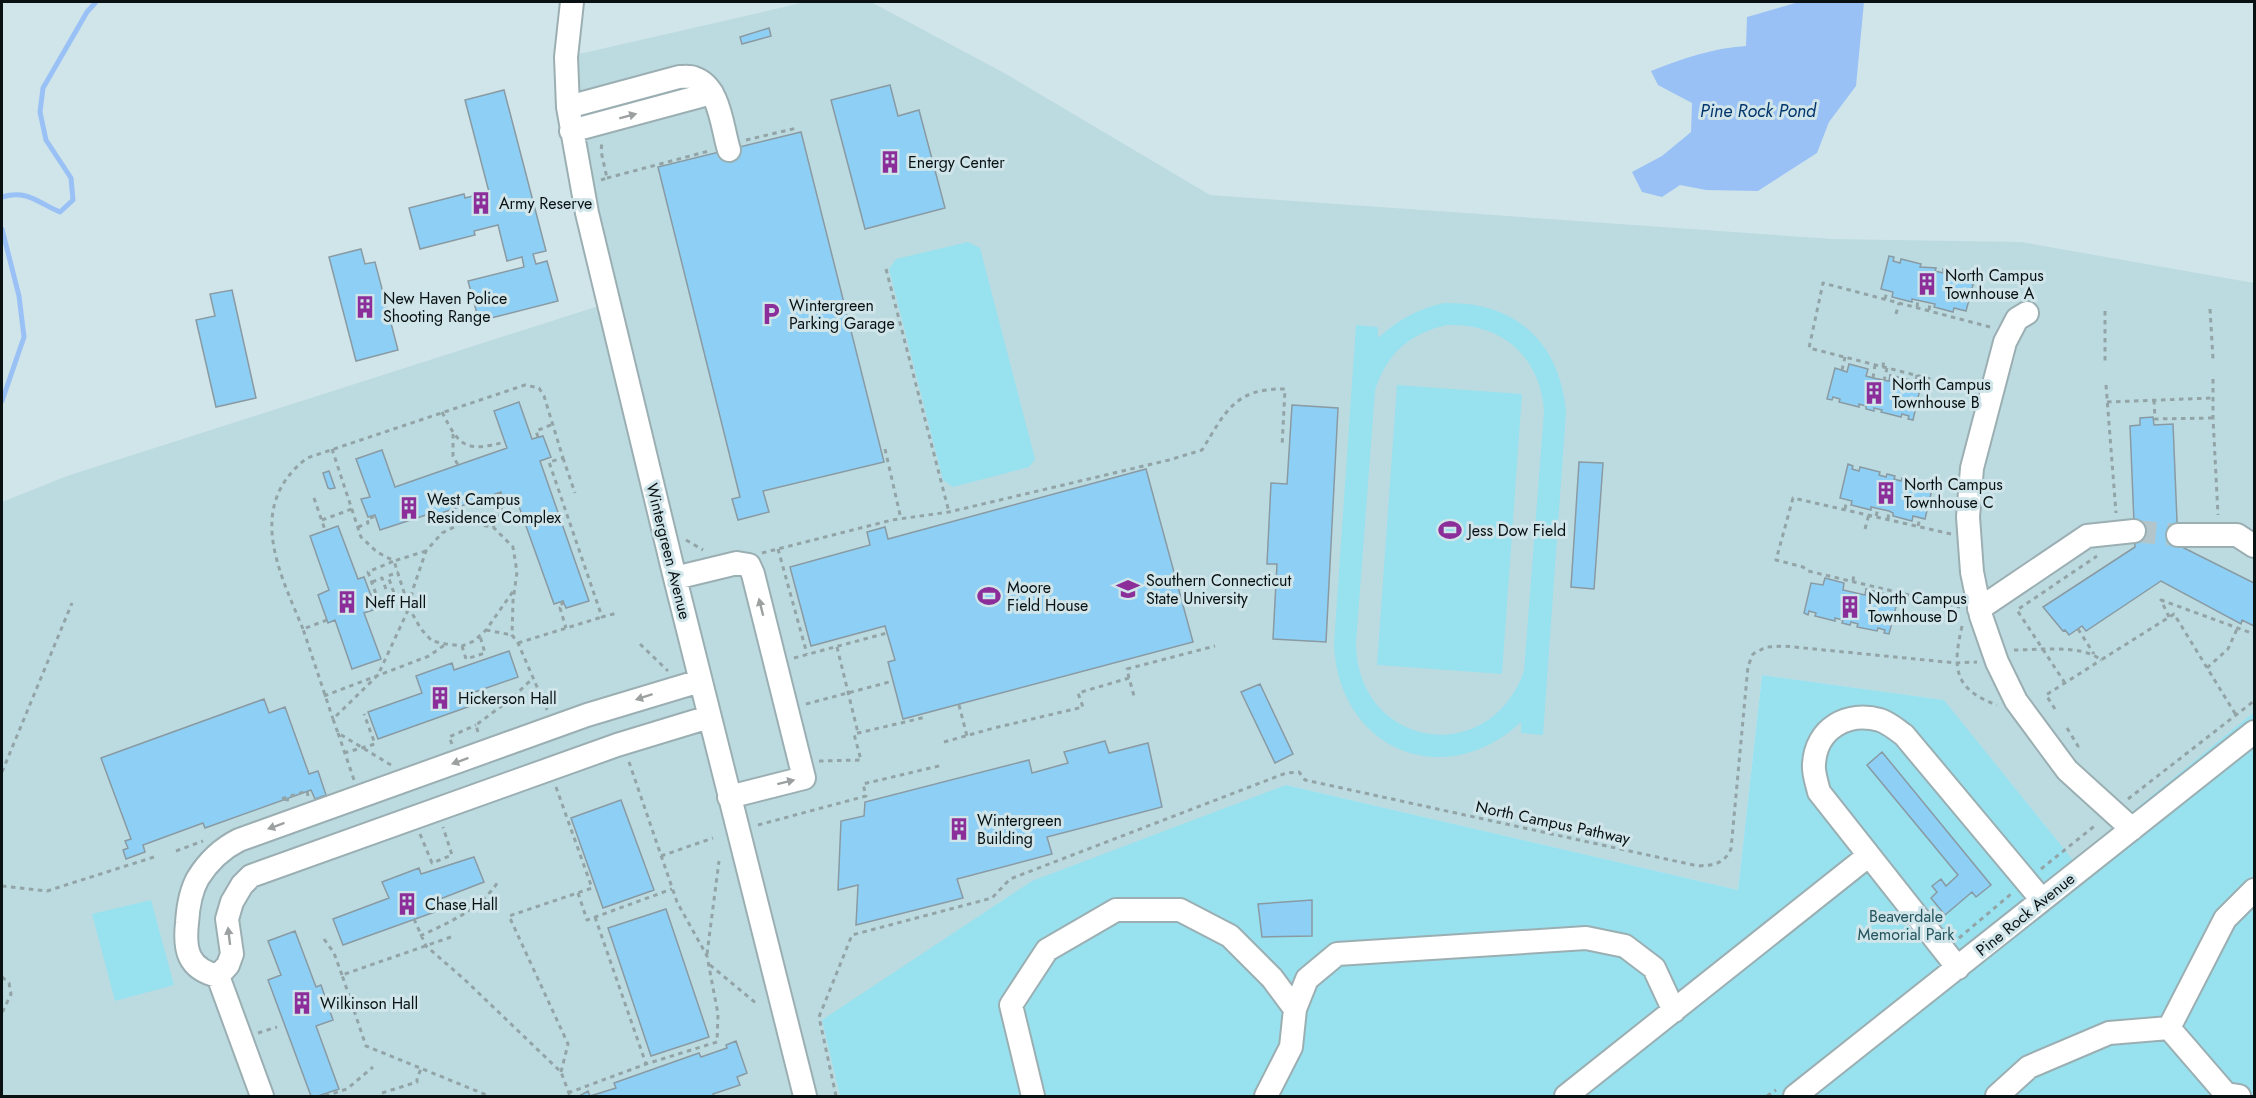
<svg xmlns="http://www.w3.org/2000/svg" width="2256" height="1098" viewBox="0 0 2256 1098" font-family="Jost,sans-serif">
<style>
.built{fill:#bcdbe1}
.green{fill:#98e1ef;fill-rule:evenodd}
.water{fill:#9ac1f5}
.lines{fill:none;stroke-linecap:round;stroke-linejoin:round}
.stream{stroke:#9ac1f5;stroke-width:5}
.building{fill:#8ed0f5;stroke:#899aa3;stroke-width:1.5}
.minor-tunnel{stroke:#b2c5ca;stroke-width:22;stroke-dasharray:22 11;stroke-linecap:butt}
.minor-casing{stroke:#9bafb3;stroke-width:26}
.path{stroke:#93a4a7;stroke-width:3;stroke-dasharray:4.5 4.5;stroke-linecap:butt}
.minor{stroke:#fff;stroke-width:22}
.oneway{fill:#9da0a0}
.labels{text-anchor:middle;stroke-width:6;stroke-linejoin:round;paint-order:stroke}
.poi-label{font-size:16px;fill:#091112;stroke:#d0e5ea;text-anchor:start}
.street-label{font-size:16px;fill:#091112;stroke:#d0e5ea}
.park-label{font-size:16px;fill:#24555e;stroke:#d0e5ea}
.water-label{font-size:18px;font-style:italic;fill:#03366d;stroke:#d0e5ea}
</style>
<rect width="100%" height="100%" fill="#d0e5ea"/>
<path class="built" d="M 806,2 L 871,2 L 1006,74 L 1210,195 L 1832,239 L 2021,242 L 2254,283 L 2254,712 L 2073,860 L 1943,700 L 1762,675 L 1738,890 L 1286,785 L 823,1019 L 840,1096 L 2,1096 L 2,502 L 67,476 L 608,303 L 566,57 Z"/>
<path class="green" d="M 968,242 L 980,248 L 1035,459 L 1029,467 L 953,487 L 943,480 L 889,269 L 896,259 Z
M 1444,303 C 1515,301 1560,342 1566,412 L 1543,735 L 1521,733 L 1521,722 C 1444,794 1338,749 1334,644 L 1356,325 L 1378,327 L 1378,338 C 1398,320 1417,309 1444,303 ZM 1447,325 C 1502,323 1540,356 1544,411 L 1524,671 C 1489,770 1357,748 1356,643 L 1375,391 C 1386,354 1410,333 1447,325 Z
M 1397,385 L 1522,394 L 1502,674 L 1377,665 Z
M 1762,675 L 1944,700 L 2073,860 L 2254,712 L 2254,1096 L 840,1096 L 822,1020 L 1032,881 L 1286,785 L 1738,890 Z
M 151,900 L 174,985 L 115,1001 L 92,914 Z"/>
<path class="water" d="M 1799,2 L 1864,2 L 1856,86 L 1829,122 L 1817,153 L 1758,191 L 1706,190 L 1680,185 L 1662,197 L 1642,192 L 1632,172 L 1662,156 L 1691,132 L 1692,103 L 1658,85 L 1651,71 C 1682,59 1712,48 1746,46 L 1747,17 Z"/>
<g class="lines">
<path class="stream" d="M 2,197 C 27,189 38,203 60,212 L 73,200 L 71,178 L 46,140 L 40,112 L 43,88 L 87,12 L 96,2
M 2,229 L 19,296 L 24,337 L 2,401"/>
</g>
<path class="building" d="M 769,28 L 771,36 L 742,44 L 740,37 Z
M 890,85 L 898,116 L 919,110 L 945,208 L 865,229 L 831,100 Z
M 504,90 L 546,251 L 533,254 L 536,264 L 547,261 L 558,301 L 479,321 L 468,281 L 524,267 L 522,257 L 507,261 L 498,225 L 474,231 L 475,235 L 420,249 L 409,208 L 464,194 L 465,198 L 489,192 L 465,100 Z
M 801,132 L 884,462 L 763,491 L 769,512 L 738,520 L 732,499 L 740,497 L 658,167 Z
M 361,249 L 365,264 L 375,262 L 398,350 L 356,361 L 329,257 Z
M 1889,256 L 1894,257 L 1893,261 L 1900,263 L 1901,259 L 1921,264 L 1920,267 L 1936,268 L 1935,271 L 1943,273 L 1943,269 L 1963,274 L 1962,278 L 1969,279 L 1970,276 L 1975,277 L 1966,311 L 1954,308 L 1953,312 L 1934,307 L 1935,304 L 1912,299 L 1912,302 L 1892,297 L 1893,292 L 1881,289 Z
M 232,290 L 256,398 L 216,407 L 196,320 L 215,316 L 210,294 Z
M 1849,364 L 1868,369 L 1866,376 L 1873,378 L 1889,381 L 1890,375 L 1910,380 L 1908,386 L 1920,389 L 1913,420 L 1908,419 L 1909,416 L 1902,414 L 1901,417 L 1881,412 L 1882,410 L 1874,408 L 1874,411 L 1866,409 L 1866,406 L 1859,404 L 1859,407 L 1839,402 L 1840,399 L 1833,397 L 1832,400 L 1827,399 L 1835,368 L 1847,372 Z
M 519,402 L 532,439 L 543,436 L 551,457 L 540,461 L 589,601 L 566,608 L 563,601 L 554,604 L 516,498 L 504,502 L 501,492 L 430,517 L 429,514 L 380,530 L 375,515 L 368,517 L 361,499 L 370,497 L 356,459 L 382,450 L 395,487 L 507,448 L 494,411 Z
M 1292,405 L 1338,408 L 1326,642 L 1273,639 L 1277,564 L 1267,564 L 1271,483 L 1287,484 Z
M 2153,417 L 2154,425 L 2173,424 L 2178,545 L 2254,583 L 2254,626 L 2242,620 L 2241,624 L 2161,581 L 2086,631 L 2082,626 L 2069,635 L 2065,630 L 2063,631 L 2043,607 L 2135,547 L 2130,426 L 2140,425 L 2140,418 Z
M 1579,462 L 1603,463 L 1594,589 L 1571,587 Z
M 1848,464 L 1853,466 L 1852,469 L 1859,471 L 1860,467 L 1880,472 L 1879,475 L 1886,477 L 1887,474 L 1895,476 L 1894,479 L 1901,481 L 1902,478 L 1921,482 L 1921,486 L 1928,488 L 1929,484 L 1933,485 L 1925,519 L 1913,516 L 1912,521 L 1893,516 L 1893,513 L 1889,511 L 1871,507 L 1871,510 L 1851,505 L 1852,501 L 1840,498 Z
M 1146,469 L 1193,642 L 903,719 L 888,662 L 895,660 L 885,626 L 811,646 L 790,567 L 870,545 L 867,532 L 885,527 L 888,539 Z
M 329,471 L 335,488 L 330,489 L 328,488 L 323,473 Z
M 338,526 L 358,579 L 364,577 L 376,609 L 364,613 L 381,659 L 352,669 L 335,620 L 328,623 L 318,595 L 329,590 L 310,536 Z
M 1825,578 L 1844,583 L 1843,590 L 1865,595 L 1866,589 L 1886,594 L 1885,600 L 1897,603 L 1889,634 L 1884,633 L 1885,630 L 1878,628 L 1877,631 L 1857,627 L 1858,624 L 1851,622 L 1850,625 L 1842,623 L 1843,620 L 1835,618 L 1835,621 L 1815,616 L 1816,613 L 1809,611 L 1808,615 L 1804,613 L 1811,583 L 1823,585 Z
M 509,651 L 518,677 L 472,693 L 476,704 L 378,739 L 368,712 L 422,693 L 416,676 L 452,663 L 454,670 Z
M 1260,684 L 1293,754 L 1275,763 L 1241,692 Z
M 264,699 L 269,713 L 285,707 L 309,774 L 318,771 L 326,795 L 315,799 L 311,790 L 205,828 L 203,823 L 143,845 L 145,852 L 126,859 L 123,850 L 128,848 L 125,841 L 131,839 L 101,758 Z
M 1105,741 L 1109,753 L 1148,743 L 1162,807 L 1047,837 L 1052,854 L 957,879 L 963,898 L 856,925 L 858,885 L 838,890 L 841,821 L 864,816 L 865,802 L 1029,760 L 1032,773 L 1068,763 L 1064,752 Z
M 1882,752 L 1991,885 L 1976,897 L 1972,892 L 1945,915 L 1931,898 L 1937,892 L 1932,886 L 1941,879 L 1946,886 L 1958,875 L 1867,765 Z
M 621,800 L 654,890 L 603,908 L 571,818 Z
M 474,857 L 484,882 L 440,899 L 443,909 L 343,945 L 333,919 L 389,898 L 382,882 L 419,868 L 421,874 Z
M 1312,900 L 1312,936 L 1262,937 L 1258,904 Z
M 666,909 L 709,1037 L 651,1056 L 608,928 Z
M 295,931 L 316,987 L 321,985 L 333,1020 L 316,1026 L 339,1089 L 318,1096 L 311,1096 L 268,980 L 281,975 L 268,941 Z
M 736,1041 L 747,1073 L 737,1077 L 740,1085 L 713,1094 L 714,1096 L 579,1096 L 588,1091 L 590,1096 L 616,1088 L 614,1083 L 699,1053 L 701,1057 L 727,1048 L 726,1045 Z"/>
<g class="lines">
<path class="minor-tunnel" d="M 2134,531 L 2178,535"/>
<g class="minor-casing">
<path id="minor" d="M 572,2 L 566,57 L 568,107 L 587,213 L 675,578 L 805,1096
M 568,107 L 679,77 C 684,77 690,76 694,78 C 720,86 722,128 729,150
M 571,131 L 712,93
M 2027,313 L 2017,319 L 2005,342 L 1972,468 L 1968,517 L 1972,572 L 1981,616 L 1997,662 L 2016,701 L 2067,770 L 2132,829
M 2178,535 L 2237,535 L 2254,546
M 675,578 L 737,563 L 749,565 L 753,574 L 804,778 L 729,797
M 1979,609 L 2087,536 L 2134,531
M 700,681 L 587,715 L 239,840 C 223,848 208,862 198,878 C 190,892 188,907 187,923 C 184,950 188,969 218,976 L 228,965 L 232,954 L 227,919 L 232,902 L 242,885 L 251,876 L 617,745 L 709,717
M 1958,968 L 1819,792 C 1817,783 1813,773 1814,764 C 1816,728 1848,711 1880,720 C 1889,723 1897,730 1904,735 L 2042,900
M 218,976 L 262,1096
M 1295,1009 L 1307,979 L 1337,954 L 1586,938 L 1625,946 L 1654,968 L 1674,1011
M 1033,1096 L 1011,1005 L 1047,950 L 1116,910 L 1180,910 L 1230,936 L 1272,978 L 1295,1009 L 1291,1047 L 1266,1096
M 1566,1096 L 1868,856
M 1795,1096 L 2254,732
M 1997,1096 L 2029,1067 L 2109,1033 L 2169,1028
M 2239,1096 L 2226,1094 L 2169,1028 L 2225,919 L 2254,890"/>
</g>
<path class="path" d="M 746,140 L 797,128
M 607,178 L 709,151
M 601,180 L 607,178 L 601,151 L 602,142
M 886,269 L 949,512
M 1885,299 L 1887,291
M 1917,307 L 1918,300
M 2210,309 L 2213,359
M 1929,310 L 1930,303
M 2105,311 L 2105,364
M 1896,314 L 1899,303
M 1883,367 L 1884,359
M 1842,370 L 1845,357
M 1873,378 L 1875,365
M 2213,379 L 2213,418 L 2218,515
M 1884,381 L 1887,368
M 2106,385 L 2116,513
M 1915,388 L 1917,375
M 1974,390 L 1809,348 L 1823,283 L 1990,327
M 2154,400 L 2155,419 L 2212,418
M 2107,402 L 2213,398
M 442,412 C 460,448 466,452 505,442
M 453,434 L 453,456 L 458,465
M 538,437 L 536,431 L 553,424
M 332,449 L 361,537 L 377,552 L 394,561 L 368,572 L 376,594 L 371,596
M 885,449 L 901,519
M 563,458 L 575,493
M 314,498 L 325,530
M 1845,509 L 1847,499
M 1876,516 L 1878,509
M 1888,519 L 1889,511
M 322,520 L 352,509
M 1918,526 L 1920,518
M 358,527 L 368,523 L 367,519 L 376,516
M 493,527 L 504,502
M 1865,529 L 1869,514
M 1951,534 L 1793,498 L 1776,560 L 1803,567 L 1808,571 L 1960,607
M 686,540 L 703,550
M 778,549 L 807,654
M 426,551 L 394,561 L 409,608 L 421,629 L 432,641 L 446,644 L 462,646 L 474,641 L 486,630 L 514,590
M 762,553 L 892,520 L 949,512 L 1169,460 L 1202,450 C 1226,411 1235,388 1285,389 L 1282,447
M 1853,581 L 1854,574
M 372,582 L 382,578 L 388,595 L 394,593 L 388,576 L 398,572
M 561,601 L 563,607 L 560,608 L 566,628
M 2169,617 L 2161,600 L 2254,634
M 327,620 L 303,629 L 333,719
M 1962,626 C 1953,666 1952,689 1997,705
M 303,629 C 279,571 245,506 307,458 L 525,385 L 539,388 L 544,396 L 563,458 L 549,462 L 602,617 L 617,613
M 2078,629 L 2094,654
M 486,630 L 512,635
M 518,643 L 602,617
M 640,644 L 668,671
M 462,646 L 466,659 L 485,653 L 480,636
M 837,647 L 858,733
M 2014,650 C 2038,650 2082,644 2101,660 L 2174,614 L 2236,715
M 794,658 L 887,633
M 2207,668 L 2228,649 L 2237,629
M 1129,678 L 1127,669 L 1215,646
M 2065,683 L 2017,610 L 2097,556
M 324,696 L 429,656 L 446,644
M 806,704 L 893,681
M 959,705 L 967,736
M 2055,709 L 2046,695 L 2101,660
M 2067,728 L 2078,746 L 2077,751
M 478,732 L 476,725 L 511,699 L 533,678
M 338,733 L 354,780
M 944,742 L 994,728 L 1083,707 L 1078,693 L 1129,678 L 1134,696
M 452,744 L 449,737 L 476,725
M 344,753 L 375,744 L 364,714
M 819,761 L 861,760 L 854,734 L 926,717
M 391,765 L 338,733 L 333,719 L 378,675 L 409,608 L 413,589 L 426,551 L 442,533 L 464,522 L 493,527 L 513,547 L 517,572 L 513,601 L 512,635 L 518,643 L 547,710
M 2,772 L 72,603
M 556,787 L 592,888
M 2128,799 L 2254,701
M 289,800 L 281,799 L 307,791 L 308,796
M 758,825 L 866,796 L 863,784 L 943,765
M 420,834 L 432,863 L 452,855 L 443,827
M 176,851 L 203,841
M 661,856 L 713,838
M 2041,869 L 2097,824
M 2,886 L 47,891 L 154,857
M 578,893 L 587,920 L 672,889
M 595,917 L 646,1064
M 414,919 L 426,946 L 464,979 L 561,1072 L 570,1096
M 420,936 C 450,922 479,910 498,882
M 451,937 L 342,975 L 366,1046 L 489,1096
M 1959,938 L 2011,894
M 324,939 L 334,953 L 342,975
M 707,954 L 719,861
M 710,965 L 757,1004
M 2,977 L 9,983 L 11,994 L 2,1013
M 258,1033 L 277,1027
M 561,1072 L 568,1044 L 509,916 L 595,887
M 382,1093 L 417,1082 L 417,1078 L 421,1069
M 568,1093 L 646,1064 L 717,1042 L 718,1014 L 707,956 L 677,902 L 629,762
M 325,1096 L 347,1089 L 373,1067
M 836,1096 L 819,1017 L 852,935 L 992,898 L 1010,879 L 1286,773 L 1299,772 L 1305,780 L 1698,866 C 1714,865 1724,864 1731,849 L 1748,666 L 1753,654 L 1766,647 L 1784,646 L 1956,663 L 1977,662
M 1767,1096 L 1776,1090"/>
<use href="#minor" class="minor"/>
</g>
<defs><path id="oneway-solid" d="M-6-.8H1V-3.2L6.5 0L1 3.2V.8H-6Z" transform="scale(1.5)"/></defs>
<g class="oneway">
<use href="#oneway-solid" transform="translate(628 116) rotate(-15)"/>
<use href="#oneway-solid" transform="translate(761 607) rotate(-104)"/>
<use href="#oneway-solid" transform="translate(644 697) rotate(162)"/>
<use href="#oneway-solid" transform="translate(460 761) rotate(160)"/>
<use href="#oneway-solid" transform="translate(786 782) rotate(-14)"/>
<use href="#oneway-solid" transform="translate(276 826) rotate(160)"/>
<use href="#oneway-solid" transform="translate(229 936) rotate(-97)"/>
</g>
<defs>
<g id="building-bare" transform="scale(1.8)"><path d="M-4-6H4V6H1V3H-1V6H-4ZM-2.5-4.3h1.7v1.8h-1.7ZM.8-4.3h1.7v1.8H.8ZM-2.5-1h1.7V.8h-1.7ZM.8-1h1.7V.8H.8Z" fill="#8b2e99" stroke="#d0e5ea" stroke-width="2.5" paint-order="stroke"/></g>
<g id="parking-bare" transform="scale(1.8)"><path d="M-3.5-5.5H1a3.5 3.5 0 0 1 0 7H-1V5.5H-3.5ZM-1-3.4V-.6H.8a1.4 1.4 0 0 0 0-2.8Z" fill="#8b2e99" stroke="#d0e5ea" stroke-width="2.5" paint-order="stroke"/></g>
<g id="stadium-bare" transform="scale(1.8)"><path d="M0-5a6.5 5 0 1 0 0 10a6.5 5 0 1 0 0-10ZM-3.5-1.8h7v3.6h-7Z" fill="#8b2e99" stroke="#d0e5ea" stroke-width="2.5" paint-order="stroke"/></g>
<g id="university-bare" transform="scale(1.8)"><path d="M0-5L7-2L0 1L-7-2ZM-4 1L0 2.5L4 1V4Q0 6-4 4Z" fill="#8b2e99" stroke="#d0e5ea" stroke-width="2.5" paint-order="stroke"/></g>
</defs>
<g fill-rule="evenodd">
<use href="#building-bare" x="890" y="162"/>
<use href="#building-bare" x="481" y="203"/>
<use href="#building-bare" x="1927" y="284"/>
<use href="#building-bare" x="365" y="307"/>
<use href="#parking-bare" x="771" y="314"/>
<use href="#building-bare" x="1874" y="393"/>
<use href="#building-bare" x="1886" y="493"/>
<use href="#building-bare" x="409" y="508"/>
<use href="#stadium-bare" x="1450" y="530"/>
<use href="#university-bare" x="1128" y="589"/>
<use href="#stadium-bare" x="989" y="596"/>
<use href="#building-bare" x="347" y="602"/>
<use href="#building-bare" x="1850" y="607"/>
<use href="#building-bare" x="440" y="698"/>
<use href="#building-bare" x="959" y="829"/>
<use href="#building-bare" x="407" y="904"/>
<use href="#building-bare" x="302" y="1003"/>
</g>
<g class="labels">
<g class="poi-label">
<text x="908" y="168">Energy Center</text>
<text x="499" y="209">Army Reserve</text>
<text x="1945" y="281">North Campus<tspan x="1945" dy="18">Townhouse A</tspan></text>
<text x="383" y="304">New Haven Police<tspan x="383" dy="18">Shooting Range</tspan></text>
<text x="789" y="311">Wintergreen<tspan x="789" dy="18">Parking Garage</tspan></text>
<text x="1892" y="390">North Campus<tspan x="1892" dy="18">Townhouse B</tspan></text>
<text x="1904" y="490">North Campus<tspan x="1904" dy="18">Townhouse C</tspan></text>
<text x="427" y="505">West Campus<tspan x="427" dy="18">Residence Complex</tspan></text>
<text x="1468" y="536">Jess Dow Field</text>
<text x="1146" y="586">Southern Connecticut<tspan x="1146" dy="18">State University</tspan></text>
<text x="1007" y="593">Moore<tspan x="1007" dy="18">Field House</tspan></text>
<text x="1868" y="604">North Campus<tspan x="1868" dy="18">Townhouse D</tspan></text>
<text x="365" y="608">Neff Hall</text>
<text x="458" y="704">Hickerson Hall</text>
<text x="977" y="826">Wintergreen<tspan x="977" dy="18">Building</tspan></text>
<text x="425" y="910">Chase Hall</text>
<text x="320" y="1009">Wilkinson Hall</text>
</g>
<g class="street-label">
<text transform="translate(669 551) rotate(76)" y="6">Wintergreen Avenue</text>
<text transform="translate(1553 822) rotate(12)" y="6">North Campus Pathway</text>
<text transform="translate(2025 914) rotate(-39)" y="6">Pine Rock Avenue</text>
</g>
<g class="park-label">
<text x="1906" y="922">Beaverdale<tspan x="1906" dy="18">Memorial Park</tspan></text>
</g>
<g class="water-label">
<text x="1758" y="117">Pine Rock Pond</text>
</g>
</g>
<rect width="2256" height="1098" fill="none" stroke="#091112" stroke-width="6"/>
</svg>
